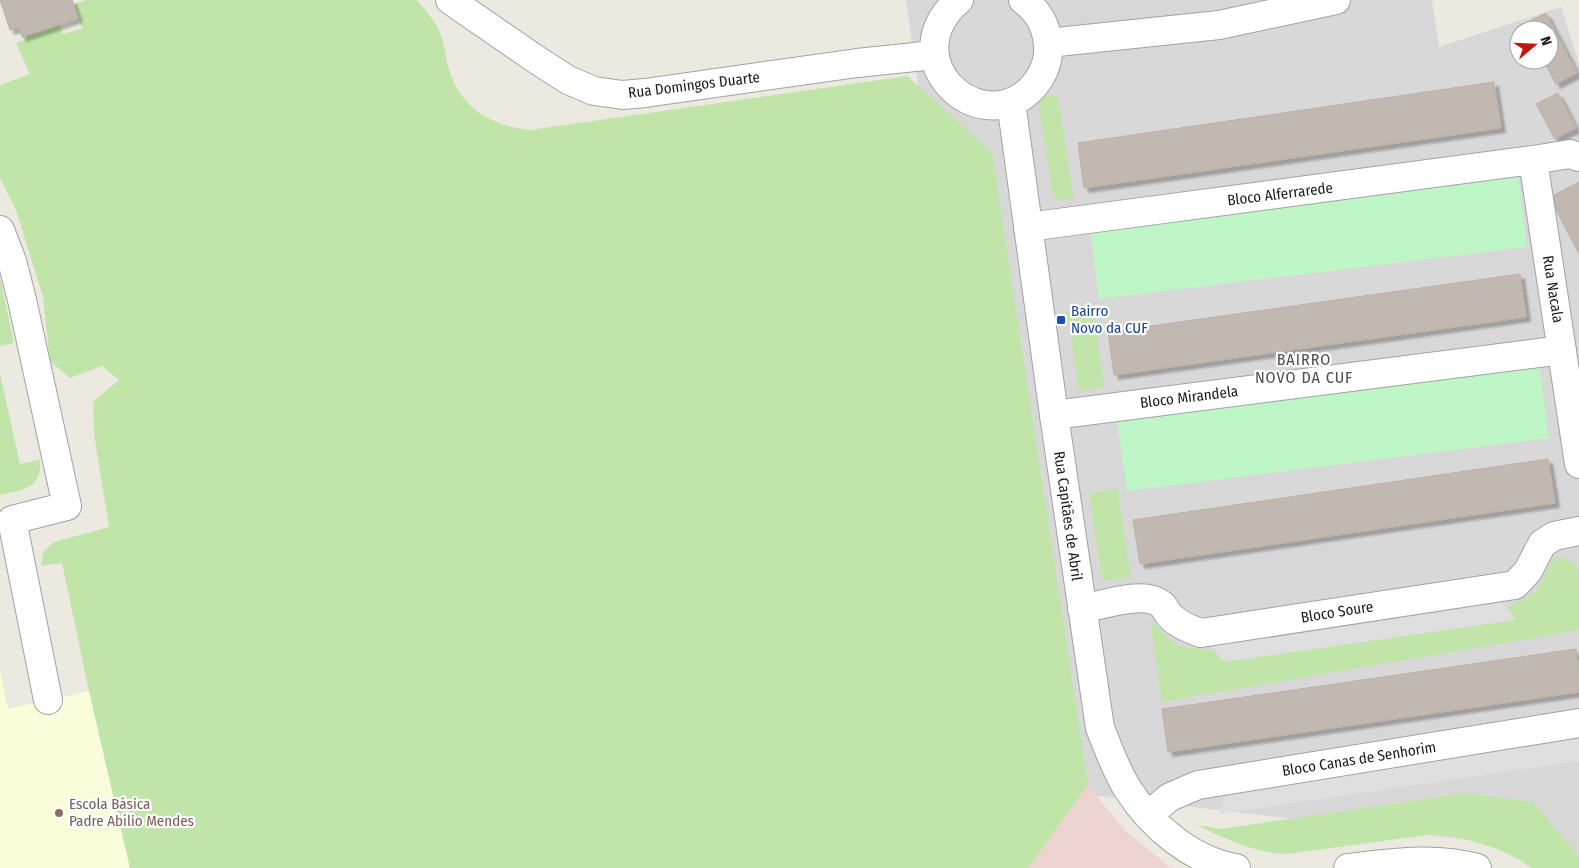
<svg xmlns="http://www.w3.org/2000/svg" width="1579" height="868" viewBox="0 0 1579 868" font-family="'Fira Sans Condensed',sans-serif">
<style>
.residential{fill:#d9d8d8;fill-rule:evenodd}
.commercial{fill:#edd4d0}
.education{fill:#fafdd9}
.grass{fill:#c1e5a8}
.park{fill:#bef6c7}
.parking{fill:#dfdfdf}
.building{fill:#c0b8b1;stroke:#bdb1a4;filter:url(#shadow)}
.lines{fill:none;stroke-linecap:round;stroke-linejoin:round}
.minor-casing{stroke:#a2a2a2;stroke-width:30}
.tertiary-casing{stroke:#a2a2a2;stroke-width:30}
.minor{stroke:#fff;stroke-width:28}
.tertiary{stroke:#fff;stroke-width:28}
.transit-dot{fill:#1a4fb4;stroke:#fff;stroke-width:2}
.education-dot{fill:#8d6e63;stroke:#fff;stroke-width:2}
.labels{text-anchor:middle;stroke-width:4.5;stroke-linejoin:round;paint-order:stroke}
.street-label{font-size:15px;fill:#1b1b1b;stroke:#fff}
.transit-label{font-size:15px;fill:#164399;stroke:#fff;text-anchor:start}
.education-label{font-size:15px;fill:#785e54;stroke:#fff;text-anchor:start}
.neighbourhood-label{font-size:16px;letter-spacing:1px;fill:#4e4e4e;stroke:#fff}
</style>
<defs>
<filter id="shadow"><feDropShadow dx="4.5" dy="4.5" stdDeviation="1" flood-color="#0004"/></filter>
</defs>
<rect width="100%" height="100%" fill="#ece9e1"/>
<path class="residential" d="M 906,0 L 1432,0 L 1439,47 L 1561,7 L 1579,63 L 1579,865 L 1545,849 L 1015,786 ZM 1519,30 L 1549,30 L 1549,60 L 1519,60 Z"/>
<path class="commercial" d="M 1088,785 L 1125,831 L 1171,868 L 1028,868 Z"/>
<path class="education" d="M 0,671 L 8,709 L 89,691 L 130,868 L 0,868 Z"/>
<path class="grass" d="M 86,0 L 417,0 C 425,9 432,18 438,28 C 444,41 445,55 449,69 C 460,108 492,126 530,130 L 907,76 L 992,152 L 1088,785 L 1028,868 L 130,868 L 89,691 L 62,563 L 41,566 L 44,551 L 54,542 L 109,527 L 94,434 L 93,402 L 119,380 L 102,366 L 70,378 L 50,361 L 43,297 L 16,210 L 0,178 L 0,85 L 30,74 L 16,43 L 24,40 L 22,37 L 59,24 L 63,34 L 82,28 L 74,4 Z
M 1057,95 L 1074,199 L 1054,201 L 1037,97 Z
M 0,277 L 14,343 L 0,346 Z
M 1093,308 L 1104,387 L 1079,391 L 1067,311 Z
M 0,374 L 20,464 L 40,460 C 42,489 23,490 0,495 Z
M 1117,489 L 1131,577 L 1102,581 L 1089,493 Z
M 1562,556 L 1577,567 L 1579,579 L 1579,630 L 1162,702 L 1150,620 L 1177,646 L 1214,650 L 1224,662 L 1515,620 L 1508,607 L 1536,592 L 1551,562 Z
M 1467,793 L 1533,802 L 1579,857 L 1579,868 L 1532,868 L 1520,860 L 1495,848 L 1461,838 L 1434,834 L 1287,854 C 1255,853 1225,839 1197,825 L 1221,829 Z"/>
<path class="park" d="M 1518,176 L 1527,247 L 1099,299 L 1090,228 Z
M 1539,365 L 1549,438 L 1127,491 L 1117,422 Z"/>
<path class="parking" d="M 1500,599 L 1515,620 L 1223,662 L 1210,643 Z
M 1579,739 L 1579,761 L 1219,814 L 1227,793 Z"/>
<path class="building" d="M 0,0 L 72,0 L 78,18 L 22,37 L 19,27 L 10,30 Z
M 1546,13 L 1577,73 L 1556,84 L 1543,60 L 1549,60 L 1549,30 L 1527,30 L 1524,24 Z
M 1494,82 L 1501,128 L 1084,188 L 1078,143 Z
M 1558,93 L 1576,128 L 1555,139 L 1536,104 Z
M 1579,182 L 1579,254 L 1556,210 L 1554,195 Z
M 1520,274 L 1526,317 L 1114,375 L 1108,332 Z
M 1548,459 L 1555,503 L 1140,564 L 1133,520 Z
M 1576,649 L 1579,671 L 1579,692 L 1168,752 L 1162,709 Z"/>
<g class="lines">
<g class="minor-casing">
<path id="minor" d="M 1048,43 L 1219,25 L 1336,0
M 1533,160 L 1579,464
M 1028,227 L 1533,160 L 1570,154 L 1579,157
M 0,230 L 12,261 L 22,300 L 67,506 L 12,520 L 48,700
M 1054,415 L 1562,350
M 1082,609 C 1102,605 1144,590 1161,604 C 1165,607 1167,613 1170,616 C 1179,625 1190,629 1201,633 L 1515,585 L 1528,571 L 1542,544 L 1554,536 L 1579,531
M 1148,815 L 1170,797 L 1198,785 L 1579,723"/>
</g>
<g class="tertiary-casing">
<path id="tertiary" d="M 450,0 L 534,58 L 568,80 L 594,91 L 623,95 L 645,93 L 857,63 L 934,55
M 959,0 C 892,58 977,140 1030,90 C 1040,80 1047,67 1048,53 C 1049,31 1041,13 1023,0
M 1011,102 L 1054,415 L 1100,728 C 1109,749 1116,772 1129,791 C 1152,827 1193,861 1236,868
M 1348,868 C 1391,863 1434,856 1477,868"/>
</g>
<use href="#minor" class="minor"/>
<use href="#tertiary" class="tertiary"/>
</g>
<rect class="transit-dot" x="1056" y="315" width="10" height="10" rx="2.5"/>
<circle class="education-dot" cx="59" cy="813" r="5"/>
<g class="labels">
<g class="street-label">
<text transform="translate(694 85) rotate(-7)" y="5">Rua Domingos Duarte</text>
<text transform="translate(1280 194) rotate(-7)" y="5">Bloco Alferrarede</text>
<text transform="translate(1553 289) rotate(81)" y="5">Rua Nacala</text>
<text transform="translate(1189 397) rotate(-7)" y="5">Bloco Mirandela</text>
<text transform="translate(1068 516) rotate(82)" y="5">Rua Capitães de Abril</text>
<text transform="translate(1337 612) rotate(-9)" y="5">Bloco Soure</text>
<text transform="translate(1359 759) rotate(-9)" y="5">Bloco Canas de Senhorim</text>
</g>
<g class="transit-label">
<text x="1071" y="316">Bairro<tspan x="1071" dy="17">Novo da CUF</tspan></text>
</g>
<g class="education-label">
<text x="69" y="809">Escola Básica<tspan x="69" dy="17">Padre Abílio Mendes</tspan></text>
</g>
<g class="neighbourhood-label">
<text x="1304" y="365">BAIRRO<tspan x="1304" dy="18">NOVO DA CUF</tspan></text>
</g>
</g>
<g transform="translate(1534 45) rotate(71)"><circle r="24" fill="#ffffff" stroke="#a4a4a4"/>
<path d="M0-4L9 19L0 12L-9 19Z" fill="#bc180a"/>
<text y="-8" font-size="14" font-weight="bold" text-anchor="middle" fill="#1b1b1b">N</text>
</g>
</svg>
